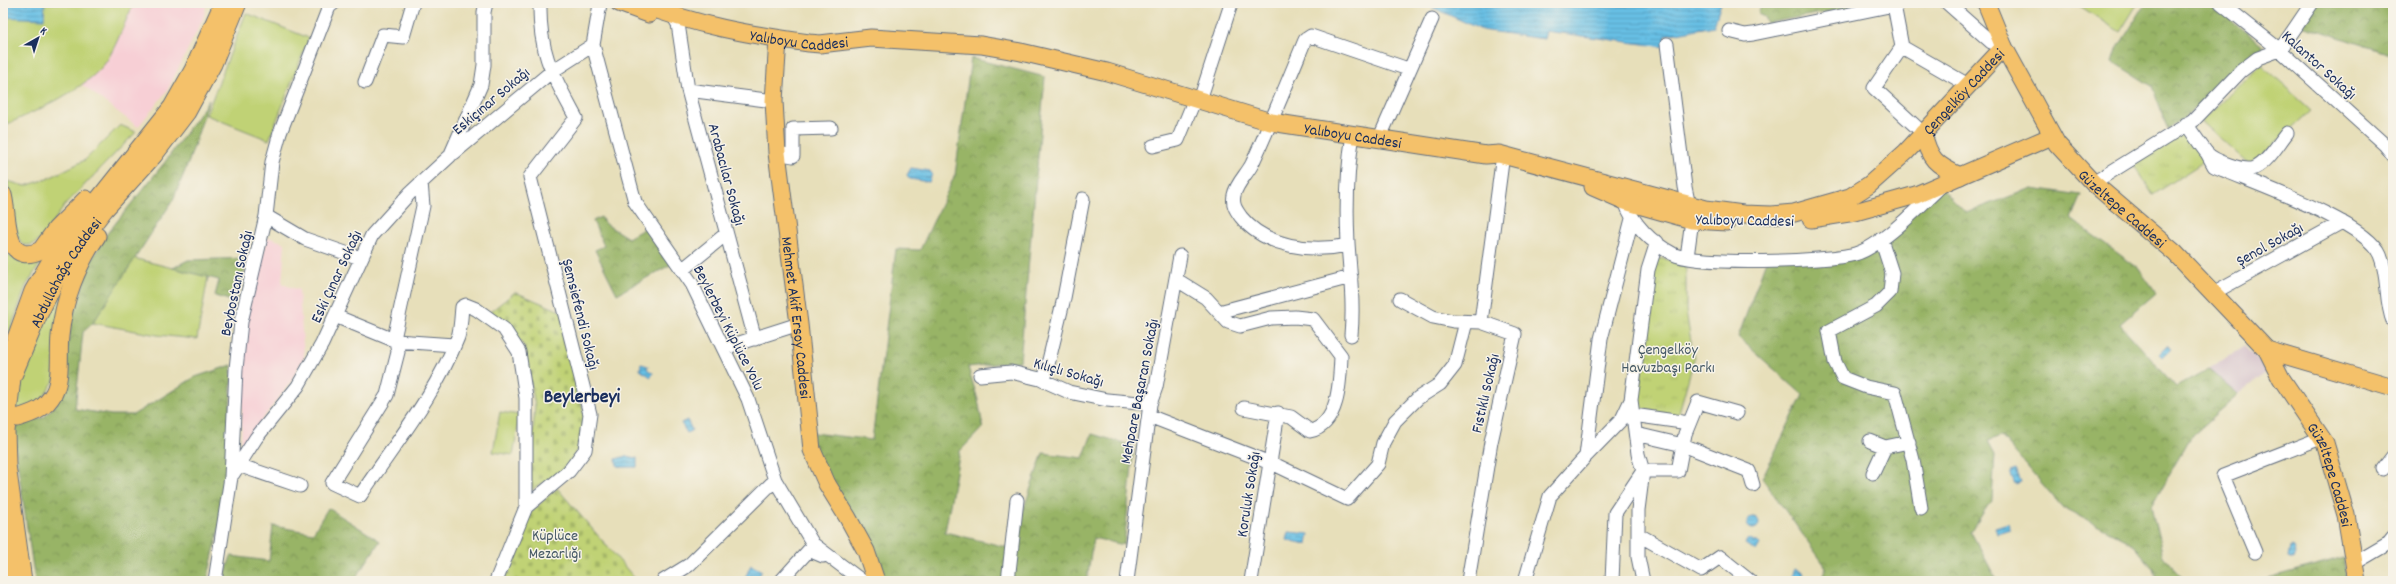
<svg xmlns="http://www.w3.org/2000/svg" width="2396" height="584" viewBox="0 0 2396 584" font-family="Dekko,sans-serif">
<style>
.built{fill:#f7cfd5}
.industrial{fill:#d2bdc8}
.green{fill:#c0d275;stroke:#6e806a}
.forest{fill:url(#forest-crowns);stroke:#5a7262}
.cemetery{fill:url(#cemetery-stones);stroke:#6e806a}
.park{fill:url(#park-tufts);stroke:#6e806a}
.water{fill:url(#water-rules);stroke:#4178a2}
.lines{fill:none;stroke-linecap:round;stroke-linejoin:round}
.minor-casing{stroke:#626d7e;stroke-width:15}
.major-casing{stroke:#626d7e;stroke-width:19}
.highway-casing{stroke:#626d7e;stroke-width:21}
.minor{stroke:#fff;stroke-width:13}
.major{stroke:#f4c16a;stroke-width:17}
.highway{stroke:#f4c16a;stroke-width:19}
.labels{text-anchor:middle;stroke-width:3;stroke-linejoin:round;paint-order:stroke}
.street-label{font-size:16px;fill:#1b2f5e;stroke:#f7f3e8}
.park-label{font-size:16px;fill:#445864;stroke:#f7f3e8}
.district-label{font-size:20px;font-weight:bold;fill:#1b2f5e;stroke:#f7f3e8}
</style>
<defs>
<pattern id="forest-crowns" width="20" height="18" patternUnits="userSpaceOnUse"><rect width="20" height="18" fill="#98b466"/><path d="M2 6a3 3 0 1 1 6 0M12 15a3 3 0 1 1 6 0" fill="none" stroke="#7b9357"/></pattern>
<pattern id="cemetery-stones" width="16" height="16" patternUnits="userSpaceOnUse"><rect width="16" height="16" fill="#c0d275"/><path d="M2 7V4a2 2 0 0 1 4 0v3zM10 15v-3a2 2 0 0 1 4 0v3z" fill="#a4b568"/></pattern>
<pattern id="park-tufts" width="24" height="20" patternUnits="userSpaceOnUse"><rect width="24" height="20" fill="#c0d275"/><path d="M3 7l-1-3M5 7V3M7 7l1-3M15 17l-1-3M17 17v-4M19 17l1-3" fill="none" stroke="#a4b568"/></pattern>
<pattern id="water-rules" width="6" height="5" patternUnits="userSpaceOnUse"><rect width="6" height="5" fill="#67c0e5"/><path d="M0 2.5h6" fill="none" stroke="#549cbd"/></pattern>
</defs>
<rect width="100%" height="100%" fill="#f7f3e8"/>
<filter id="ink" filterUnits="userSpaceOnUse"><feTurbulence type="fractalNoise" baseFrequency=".025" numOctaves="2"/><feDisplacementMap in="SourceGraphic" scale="8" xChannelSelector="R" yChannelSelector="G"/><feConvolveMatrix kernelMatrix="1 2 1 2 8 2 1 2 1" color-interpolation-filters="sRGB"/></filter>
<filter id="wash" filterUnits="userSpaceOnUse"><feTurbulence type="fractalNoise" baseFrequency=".012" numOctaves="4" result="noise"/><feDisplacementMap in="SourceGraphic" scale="16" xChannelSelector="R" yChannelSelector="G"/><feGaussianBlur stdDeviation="0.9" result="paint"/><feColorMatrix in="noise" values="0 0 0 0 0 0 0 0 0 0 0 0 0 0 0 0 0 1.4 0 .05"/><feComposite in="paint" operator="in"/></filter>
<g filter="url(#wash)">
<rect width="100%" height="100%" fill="#e7dfba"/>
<path class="built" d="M 134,3 L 207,3 L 203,19 L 167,91 L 138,127 L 82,85 L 107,60 Z
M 268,237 L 285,243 L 282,284 L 299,290 L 304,357 L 291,381 L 241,448 L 244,325 Z"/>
<path class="industrial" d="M 2244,346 L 2268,371 L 2238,394 L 2209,369 Z"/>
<path class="green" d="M 3,3 L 134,3 C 125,21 118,42 108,59 C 90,88 34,112 3,126 Z
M 2075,3 L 2138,3 L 2120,32 Z
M 246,13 L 309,38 L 269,140 L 206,115 Z
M 2261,65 L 2311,110 L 2251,166 L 2201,121 Z
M 120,125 L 136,132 L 66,204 L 40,240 L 32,245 L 23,245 C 10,230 13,201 7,181 L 25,186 L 47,179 L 85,160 Z
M 3,249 C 14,262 28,265 43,259 L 26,286 L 3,351 Z
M 133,258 L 208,277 L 197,339 L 157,335 L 93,323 Z
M 67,266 L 54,381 L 40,402 L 16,410 L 18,386 Z
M 500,412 L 520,415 L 513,455 L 493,452 Z"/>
<path class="forest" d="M 1756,3 L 1876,3 L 1767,23 L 1764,17 L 1758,14 L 1761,5 Z
M 2146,3 L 2210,3 L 2264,46 L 2222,86 L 2168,130 L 2152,86 L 2113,62 L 2117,49 Z
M 2314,3 L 2393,3 L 2393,55 L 2302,25 Z
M 971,58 L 1045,77 L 1020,361 L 968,367 L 978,400 L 983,427 L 960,451 L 945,532 L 1010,548 L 1043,453 L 1083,458 L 1092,434 L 1134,446 L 1124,545 L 1093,538 L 1087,581 L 880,581 L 806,432 L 872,440 L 896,249 L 920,250 L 955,175 Z
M 209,100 L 189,161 L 173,200 L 93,323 L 83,332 L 75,409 L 111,415 L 133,415 L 195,377 L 232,365 L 226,499 L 207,581 L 35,581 L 12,427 L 44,417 L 57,403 L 73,315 L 91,261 L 106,235 L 165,162 Z
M 2032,188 L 2081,195 L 2071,219 L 2138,268 L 2156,293 L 2120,324 L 2176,387 L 2209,369 L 2238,394 L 2192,435 L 2151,506 L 2163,556 L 2186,581 L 2157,581 L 2153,568 L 2132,543 L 2063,508 L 2001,436 L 1988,441 L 1995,454 L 1992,499 L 1971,532 L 1997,581 L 1821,581 L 1826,567 L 1762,478 L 1803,395 L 1738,337 L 1767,258 L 1862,255 L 1942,189 L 1966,213 Z
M 601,217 L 604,223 L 628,238 L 647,227 L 672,264 L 617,294 L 595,250 L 604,246 L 593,221 Z
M 248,258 L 236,302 L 215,296 L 219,280 L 173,268 L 188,260 Z
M 328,508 L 380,541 L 354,581 L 223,581 L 231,556 L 269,561 L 273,526 L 313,533 Z
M 2344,557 L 2345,581 L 2261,581 L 2261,580 Z"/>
<path class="cemetery" d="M 515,292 L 565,313 L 587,432 L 567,468 L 528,492 L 535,406 L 524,346 L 490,312 Z
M 557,488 L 637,581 L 505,581 L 508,559 L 524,519 Z"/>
<path class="park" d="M 2186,129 L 2206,160 L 2153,195 L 2133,164 Z
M 1656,258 L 1686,262 L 1686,311 L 1694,359 L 1678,416 L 1637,408 Z"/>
<path class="water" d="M 3,3 L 45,3 L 44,19 L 3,17 Z
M 1423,3 L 1721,3 L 1714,26 L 1666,35 L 1665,47 L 1546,31 L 1544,39 L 1482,30 Z
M 911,168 L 930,171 L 932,174 L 929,182 L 910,179 L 907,175 Z
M 2167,345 L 2171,349 L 2163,357 L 2159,353 Z
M 641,364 L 648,366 L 647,369 L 653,373 L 651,377 L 640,370 Z
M 687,420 L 692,430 L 687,433 L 681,423 Z
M 626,456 L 637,458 L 637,467 L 621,467 L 617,465 L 616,459 Z
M 2016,470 L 2021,482 L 2015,484 L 2010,472 Z
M1747 523a6 6 0 1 1 12 0a6 6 0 1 1-12 0Z
M 2008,523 L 2010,530 L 1997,534 L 1995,527 Z
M 1289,532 L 1309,534 L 1307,544 L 1287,540 Z
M 1748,538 L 1760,544 L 1756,551 L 1745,544 Z
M 2291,546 L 2294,547 L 2296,553 L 2294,559 L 2289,557 Z
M 751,565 L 762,571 L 759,576 L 750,576 L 751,581 L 745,578 Z
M 1794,569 L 1803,573 L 1799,581 L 1789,581 Z"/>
</g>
<g filter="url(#ink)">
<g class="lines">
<g class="minor-casing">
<path id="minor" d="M 1947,3 L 1991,42 L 2004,47
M 2221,3 L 2280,50 L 2385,145 L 2393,155
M 674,17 L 678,24 L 688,90 L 755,339
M 1729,31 L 1745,35 L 1753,34 L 1894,5 L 1902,47 L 1874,88 L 1923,133
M 1667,44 L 1685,187 L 1692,220 L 1687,257
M 593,45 L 635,202 L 692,284 L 748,399 L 775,480 L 813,544 L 862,581
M 1902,47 L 1968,85
M 365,82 L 383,35 L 403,37 L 413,3
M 688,90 L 774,101
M 1200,100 L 1231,4
M 2186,124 C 2193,133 2199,143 2206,152 C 2213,161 2245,172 2255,168 C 2268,162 2278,144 2287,133
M 1380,137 L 1432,19
M 1153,146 L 1178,140 L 1192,106
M 454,153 L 551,72 L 593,45 L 600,4
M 777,153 L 793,156 L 793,129 L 831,128
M 2207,153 L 2214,166 C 2250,182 2366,221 2380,255 C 2389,276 2385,302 2393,321
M 421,182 L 423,206 L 395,334 L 398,352 L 387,395 L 332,483 L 360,496 C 394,445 436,394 458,337 C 461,328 461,316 462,307 L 466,305 L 476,309 L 504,329 L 519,352 L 526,398 L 526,507
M 2093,183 L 2193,121 L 2241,71 L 2258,58 L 2280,50 L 2312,3
M 1625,201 C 1632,224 1652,243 1673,254 C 1698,266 1826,262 1855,254 C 1881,247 1920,206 1940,187
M 266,216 L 305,239 L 360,258
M 1881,239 L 1892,273 L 1890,292 L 1876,306 L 1829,331 L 1835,362 L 1843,378 L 1866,387 L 1895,393 L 1913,460 L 1921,508
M 1348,245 C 1312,253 1265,247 1241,217 C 1236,210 1232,205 1234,195 C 1236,184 1247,174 1252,164 C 1271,123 1288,81 1305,40 L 1311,36 L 1408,69
M 682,270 L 726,234
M 1177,280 L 1206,298 L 1228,322 L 1240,326 L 1271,318 L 1295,317 L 1313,319 L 1341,356 C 1340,381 1339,425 1310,431 L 1291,417 L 1244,408
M 2213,293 L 2342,222
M 1400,299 L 1433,317 L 1453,321 L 1481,322 L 1515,334 L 1491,442 L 1468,581
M 1219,312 L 1351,277
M 335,316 L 396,341 L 454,345
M 1481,322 L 1502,162
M 1351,335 C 1354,304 1350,274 1348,243 C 1346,206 1347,171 1353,134
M 724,348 L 799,324
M 980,375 L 1011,372 L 1040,379 L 1069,392 L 1107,400 L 1150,404
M 1044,381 L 1064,298 L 1083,199
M 1631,400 L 1638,454 L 1643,471 L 1638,510 L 1638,557 L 1643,581
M 1633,415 L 1689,423
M 1149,416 L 1278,466 L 1347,499 L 1378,464 L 1383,443 L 1395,421 L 1418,398 L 1440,384 L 1455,365 L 1466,322
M 1636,434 L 1683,445 L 1749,471 L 1753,485
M 1870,441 L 1885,447 L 1909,442
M 1586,456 L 1601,339 L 1632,219
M 238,465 L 300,486
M 2383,469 L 2393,456
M 1873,473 L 1885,447
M 233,474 L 256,438 L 298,386 L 322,344 L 372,235 L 410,193 L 450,156 L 481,85 L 484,65 L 484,12 L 486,3
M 1639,535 L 1701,570 L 1720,557 L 1750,581
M 2255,552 L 2223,476 L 2321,438
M 2355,563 L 2389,543 L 2393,538
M 215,581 L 231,477 L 236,369 L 241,322 L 266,216 L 272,162 L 280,133 L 329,7 L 334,3
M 496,581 L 526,507 L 569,471 L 585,450 L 590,414 L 530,177 L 576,118 C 553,75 539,54 540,3
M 663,581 L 689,565 L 775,480
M 781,581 L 809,550 L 823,556
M 1008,581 L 1017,500
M 1127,581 L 1150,404 L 1156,387 L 1180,256
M 1251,581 L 1278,413
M 1525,581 L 1550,496 L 1586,456 L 1622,419 L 1631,400 L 1648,270 L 1657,242
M 1612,581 L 1615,513 L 1643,471 L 1678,471 L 1685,434 L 1698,402 L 1737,413"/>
</g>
<g class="major-casing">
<g id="major">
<path d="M 619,3 L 649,14"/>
<path id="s1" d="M 639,3 C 694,25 751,35 809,43 L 820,44 L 871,38 L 981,45 L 1021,52 L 1107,72 L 1271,122 L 1486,155 L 1499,154 L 1706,209 L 1743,214 L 1771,215 L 1794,213 L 1850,197 L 1869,185 L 1906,152 L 2004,47"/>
<path id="s2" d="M 1986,3 L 2004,47 L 2057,144 L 2093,183 L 2175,253 L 2267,350 L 2281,378 L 2325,443 L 2346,515 L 2357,581"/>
<path id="s3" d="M 778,39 L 774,101 L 777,153 L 799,324 L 812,450 L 827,484 L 848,518 L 866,551 L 876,581"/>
<path d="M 1923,133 C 1929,159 1936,165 1960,176"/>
<path d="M 1593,187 L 1625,201 L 1692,220 L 1727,222"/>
<path d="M 3,195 C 9,217 3,268 41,250 L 56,229 L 86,199"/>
<path d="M 1811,219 L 1855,212 L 1916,195 L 2045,139"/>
<path d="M 2267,350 L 2393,387"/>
<path d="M 7,363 L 33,291 L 54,255 L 172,107 L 193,70 L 223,3"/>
<path d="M 17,418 C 34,413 45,409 54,393 C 62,377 58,354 60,336 C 63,301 77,265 97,236"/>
<path d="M 3,526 L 10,567"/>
<path id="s4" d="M 23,581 L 7,465 L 6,431 L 12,378 L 38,316 L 61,270 L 84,236 L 105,209 L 154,155 L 187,112 L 213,64 L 238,3"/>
</g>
</g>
<g class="highway-casing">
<path id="highway" d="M 6,581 L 8,554"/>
</g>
<use href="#minor" class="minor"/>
<use href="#major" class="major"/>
<use href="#highway" class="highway"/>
</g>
</g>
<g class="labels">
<g class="street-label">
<text dy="6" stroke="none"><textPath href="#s1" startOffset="165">Yalıboyu Caddesi</textPath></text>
<text transform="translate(2320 64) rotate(42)" y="6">Kalantor Sokağı</text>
<text dy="6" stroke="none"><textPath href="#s1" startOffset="1395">Çengelköy Caddesi</textPath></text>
<text transform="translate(490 100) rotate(-40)" y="6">Eskiçınar Sokağı</text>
<text dy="6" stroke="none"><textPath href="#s1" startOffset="731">Yalıboyu Caddesi</textPath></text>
<text transform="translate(728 174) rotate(75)" y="6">Arabacılar Sokağı</text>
<text dy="6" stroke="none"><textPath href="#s2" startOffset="250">Güzeltepe Caddesi</textPath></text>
<text transform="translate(1745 219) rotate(1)" y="6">Yalıboyu Caddesi</text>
<text transform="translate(2269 243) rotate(-29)" y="6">Şenol Sokağı</text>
<text dy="6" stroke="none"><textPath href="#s4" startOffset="323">Abdullahağa Caddesi</textPath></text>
<text transform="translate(335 276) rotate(-65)" y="6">Eski Çınar Sokağı</text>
<text transform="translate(235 283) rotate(-78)" y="6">Beybostanı Sokağı</text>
<text transform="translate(582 314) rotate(76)" y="6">Şemsiefendi Sokağı</text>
<text dy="6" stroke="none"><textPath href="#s3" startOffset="280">Mehmet Akif Ersoy Caddesi</textPath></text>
<text transform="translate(730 327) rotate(63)" y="6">Beylerbeyi Küplüce Yolu</text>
<text transform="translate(1069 371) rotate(16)" y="6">Kılıçlı Sokağı</text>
<text transform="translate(1138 391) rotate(-79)" y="6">Mehpare Başaran Sokağı</text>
<text transform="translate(1484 393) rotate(-77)" y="6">Fıstıklı Sokağı</text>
<text dy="6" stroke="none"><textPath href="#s2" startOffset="594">Güzeltepe Caddesi</textPath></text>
<text transform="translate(1247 494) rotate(-81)" y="6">Koruluk Sokağı</text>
</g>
<g class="park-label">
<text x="1668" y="354">Çengelköy<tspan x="1668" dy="18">Havuzbaşı Parkı</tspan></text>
<text x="555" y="540">Küplüce<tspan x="555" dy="18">Mezarlığı</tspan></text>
</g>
<g class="district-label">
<text x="582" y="402">Beylerbeyi</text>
</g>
</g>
<rect width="2396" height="584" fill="none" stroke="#f7f3e8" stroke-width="16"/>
<g transform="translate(38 38) rotate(39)" stroke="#f7f3e8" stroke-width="3" paint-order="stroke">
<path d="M0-3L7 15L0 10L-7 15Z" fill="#1b2f5e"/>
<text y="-6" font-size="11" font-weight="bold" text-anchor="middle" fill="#1b2f5e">K</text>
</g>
</svg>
